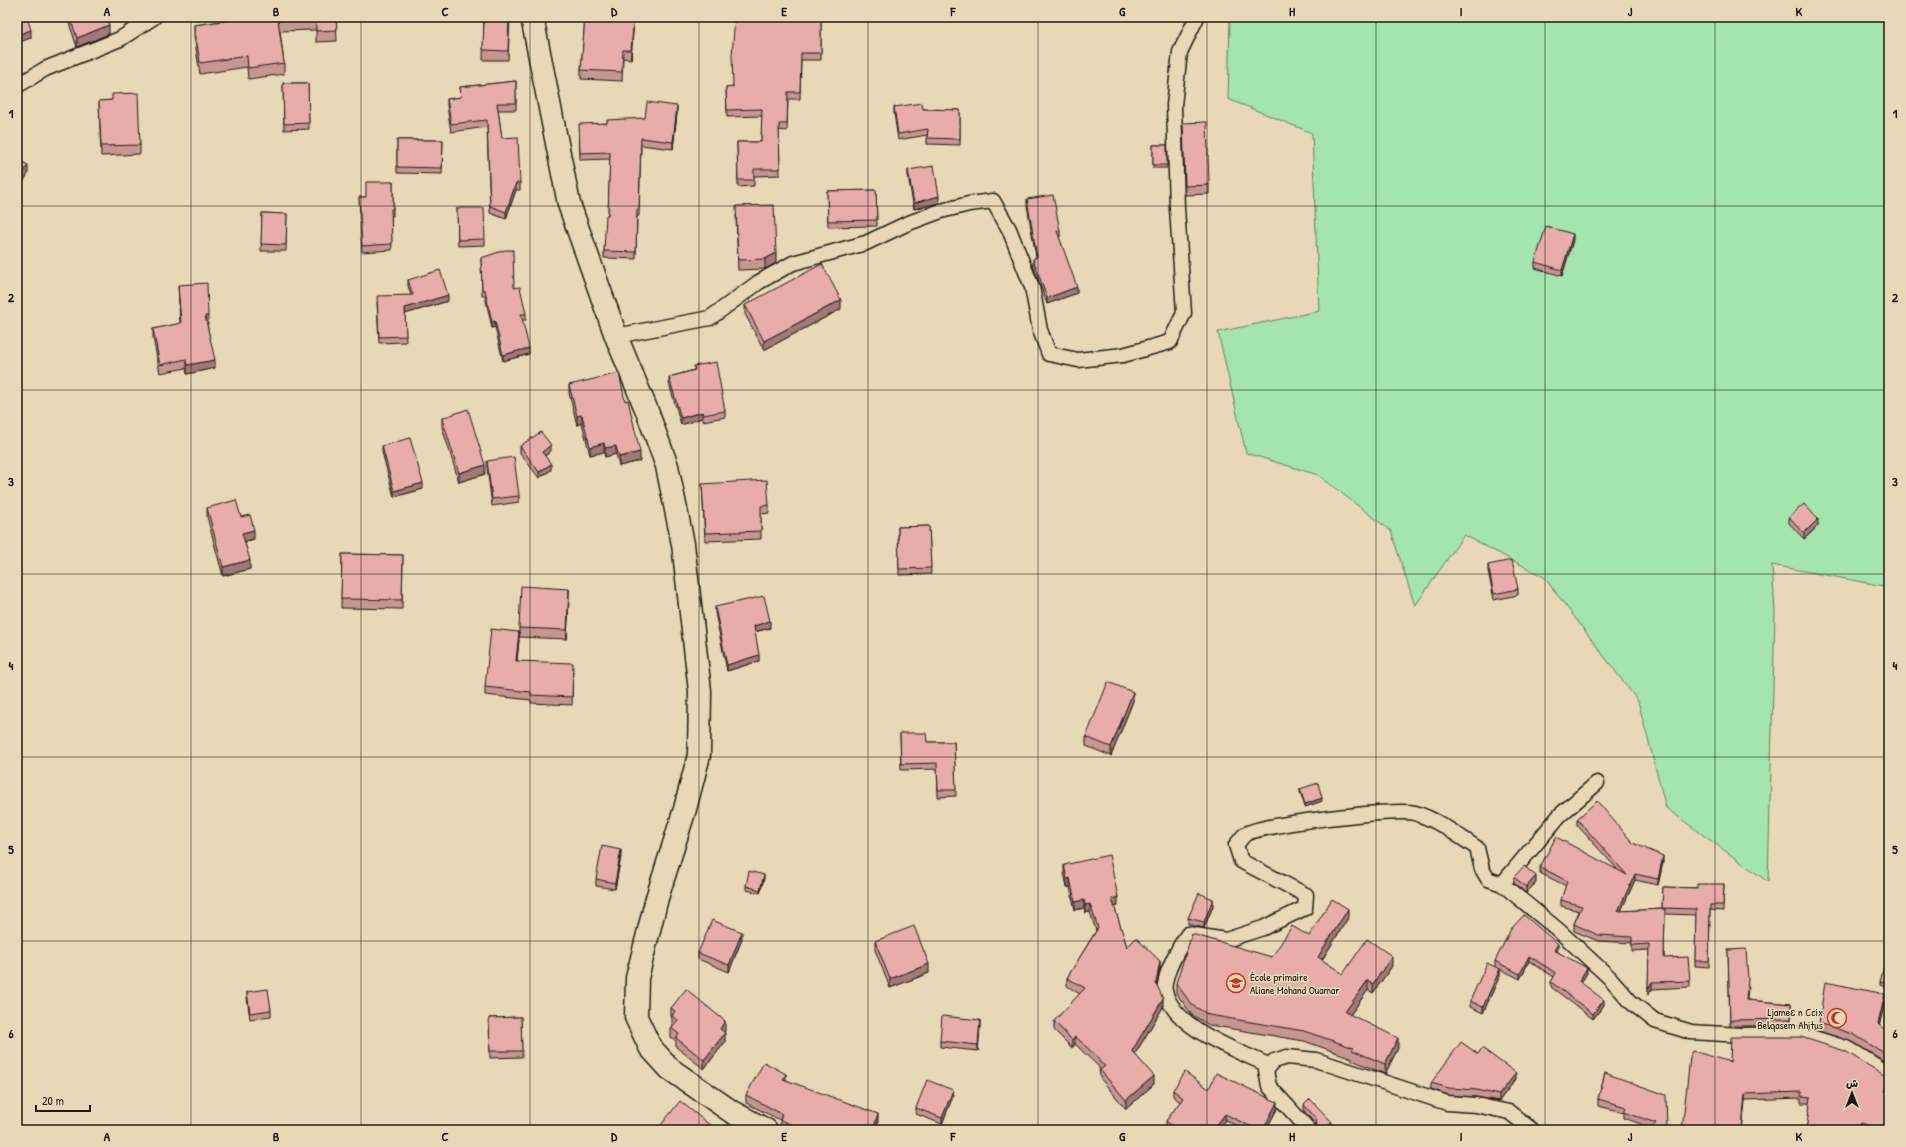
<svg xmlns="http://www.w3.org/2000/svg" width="1906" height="1147" viewBox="0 0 1906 1147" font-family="'Patrick Hand','Playpen Sans Arabic',sans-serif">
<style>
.green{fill:#a4e4ad;stroke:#608064}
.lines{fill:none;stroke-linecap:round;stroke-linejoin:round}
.minor-casing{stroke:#1c1c1c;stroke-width:17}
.primary-casing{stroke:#1c1c1c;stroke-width:25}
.minor{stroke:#e9d8b5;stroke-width:14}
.primary{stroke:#e9d8b5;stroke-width:22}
.wall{fill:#c89591;stroke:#1c1c1c}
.shaded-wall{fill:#a27976;stroke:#1c1c1c}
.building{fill:#e8ada9;stroke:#1c1c1c}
.grid{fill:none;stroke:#1c1c1c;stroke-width:1;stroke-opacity:0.55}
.labels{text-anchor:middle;stroke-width:3.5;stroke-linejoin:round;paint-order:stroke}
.poi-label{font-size:11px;fill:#1c1c1c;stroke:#e9d8b5;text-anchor:start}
.neatline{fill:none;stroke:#1c1c1c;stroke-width:1.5}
.grid-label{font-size:13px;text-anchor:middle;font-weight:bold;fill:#1c1c1c}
</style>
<rect width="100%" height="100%" fill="#e9d8b5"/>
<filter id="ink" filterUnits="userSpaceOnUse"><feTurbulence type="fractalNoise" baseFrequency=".025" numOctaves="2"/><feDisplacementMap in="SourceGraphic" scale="8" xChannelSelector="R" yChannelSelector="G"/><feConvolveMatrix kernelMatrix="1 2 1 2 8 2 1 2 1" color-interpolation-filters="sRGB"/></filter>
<g filter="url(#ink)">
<path class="green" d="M 1230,17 L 1889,17 L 1889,587 L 1772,565 L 1775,612 L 1768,882 L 1666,808 L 1638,701 L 1544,577 L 1464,535 L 1415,606 L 1391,531 L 1318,475 L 1246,453 L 1218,332 L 1319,311 L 1312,133 L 1228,99 Z"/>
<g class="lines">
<g class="minor-casing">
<path id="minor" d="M 17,86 L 45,69 L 120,39 L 154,17
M 616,336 L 710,318 L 759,282 L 793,263 L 866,243 L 906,224 L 941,211 L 969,204 L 993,201 L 1009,229 L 1032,287 L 1040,330 L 1049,354 L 1078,360 L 1123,355 L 1170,342 L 1184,313 L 1177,208 L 1174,105 L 1180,52 L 1197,17
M 1502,884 L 1560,815 L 1597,783
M 1270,1066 C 1237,1050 1175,1030 1165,991 C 1162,977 1180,945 1188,934 L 1226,940 L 1263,928 L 1305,908 L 1306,895 L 1241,861 L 1236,845 C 1239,842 1242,836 1246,834 C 1262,824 1398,808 1415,813 C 1438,820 1457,835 1477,848 L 1482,869 L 1488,879 L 1502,884 L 1557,929 L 1610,978 L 1631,1002 L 1655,1021 L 1691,1032 L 1741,1035 L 1801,1034 L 1849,1049 L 1889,1074
M 1309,1130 L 1269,1086 L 1266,1070 L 1274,1061 L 1287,1057 L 1316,1060 L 1447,1103 L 1476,1105 L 1509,1112 L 1532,1130"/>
</g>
<g class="primary-casing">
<path id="primary" d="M 532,17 L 569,204 L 616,336 L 647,411 L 667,466 L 683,544 L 700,691 L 699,755 L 685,809 L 657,898 L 637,978 L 636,1017 L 650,1047 L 670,1069 L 732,1112 L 766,1130"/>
</g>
<use href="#minor" class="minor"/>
<use href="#primary" class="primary"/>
</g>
<path class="wall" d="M 67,17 L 106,17 L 109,34 L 77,47 Z
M 235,17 L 336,17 L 337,41 L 316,42 L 316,30 L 280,31 L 284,63 L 284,74 L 248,79 L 247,67 L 200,74 L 194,36 L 194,25 L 235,19 Z
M 484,17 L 510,17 L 508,60 L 483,60 Z
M 585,17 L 634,17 L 631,59 L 623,58 L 622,81 L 581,79 L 581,70 Z
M 821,17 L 821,60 L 801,60 L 800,99 L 788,99 L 787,131 L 779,130 L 780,175 L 754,176 L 754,186 L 738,187 L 737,142 L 761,142 L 762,116 L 727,117 L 726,88 L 733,87 Z
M 516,81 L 516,110 L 498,110 L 502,138 L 520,183 L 520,190 L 516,190 L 506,219 L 490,213 L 487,127 L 451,132 L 447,106 L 447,99 L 461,97 L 460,87 Z
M 283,83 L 308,83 L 309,129 L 284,130 Z
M 112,100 L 140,145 L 140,154 L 101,156 L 99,101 Z
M 894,107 L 923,109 L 960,110 L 960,145 L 927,144 L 927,135 L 898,140 L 894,113 Z
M 677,113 L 673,149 L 641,145 L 639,216 L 637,216 L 636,259 L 604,258 L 604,251 L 608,215 L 610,159 L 580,160 L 579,131 L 607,123 L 645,118 Z
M 1183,132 L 1209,185 L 1209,194 L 1185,195 Z
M 397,140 L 443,140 L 442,174 L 397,173 Z
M 1153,145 L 1167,145 L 1167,168 L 1153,168 Z
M 908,170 L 939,203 L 914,209 L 908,176 Z
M 393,182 L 393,216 L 391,216 L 392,250 L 362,252 L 359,197 L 366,197 Z
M 876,190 L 877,226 L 828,227 L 827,191 Z
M 1027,199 L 1060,231 L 1060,237 L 1059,237 L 1077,293 L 1047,304 L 1033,265 L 1033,259 L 1036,257 L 1027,206 Z
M 457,208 L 485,239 L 485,245 L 458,246 Z
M 262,213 L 287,214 L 286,251 L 261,251 Z
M 736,215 L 776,263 L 765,269 L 738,270 Z
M 1573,240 L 1562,276 L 1535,268 L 1535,262 Z
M 481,258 L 514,288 L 526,314 L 526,320 L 522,320 L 529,354 L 503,361 L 495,327 L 492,328 L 485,296 L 482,296 Z
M 408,280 L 448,301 L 405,314 L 406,342 L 379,343 L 377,302 L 411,295 L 408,286 Z
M 178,285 L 208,316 L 208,324 L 207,324 L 215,368 L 187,374 L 186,368 L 160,373 L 153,338 L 153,329 L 180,324 Z
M 745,305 L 841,309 L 764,350 L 745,314 Z
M 694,366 L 725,411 L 725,417 L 703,421 L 702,418 L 681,425 L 669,383 L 669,377 L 694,370 Z
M 569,385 L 625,401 L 640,461 L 619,466 L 616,454 L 605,457 L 604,452 L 590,455 L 582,423 L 577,425 L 569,393 Z
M 442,418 L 485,474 L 459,482 L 442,427 Z
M 382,446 L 423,489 L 394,497 L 382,452 Z
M 520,446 L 551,451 L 545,456 L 551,470 L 539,478 L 520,453 Z
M 487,461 L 519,496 L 519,502 L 492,506 L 487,467 Z
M 702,484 L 769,505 L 769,513 L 761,514 L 761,539 L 705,541 Z
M 207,508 L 241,517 L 254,539 L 245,542 L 250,569 L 223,576 L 207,517 Z
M 1789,517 L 1818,526 L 1804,539 L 1789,523 Z
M 929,526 L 931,574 L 899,575 L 898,527 Z
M 342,554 L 403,555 L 402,609 L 341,608 Z
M 1488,565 L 1518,589 L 1518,595 L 1494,600 L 1488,571 Z
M 569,598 L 567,639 L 519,637 L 519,628 Z
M 715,607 L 770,628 L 755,632 L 759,661 L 727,671 L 715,613 Z
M 519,640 L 517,661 L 573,671 L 572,705 L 531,703 L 531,700 L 485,695 L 485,687 Z
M 1133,701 L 1111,756 L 1086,746 L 1086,737 Z
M 900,733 L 927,742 L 954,742 L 956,796 L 938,797 L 937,769 L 901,770 Z
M 1300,789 L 1322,801 L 1305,807 L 1300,792 Z
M 1577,819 L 1633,843 L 1663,862 L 1658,885 L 1635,880 L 1621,911 L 1662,909 L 1663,887 L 1697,888 L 1724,884 L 1723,911 L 1710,910 L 1709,967 L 1695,966 L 1696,915 L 1665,914 L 1664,958 L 1690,981 L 1690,987 L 1652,989 L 1648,995 L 1649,950 L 1632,951 L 1632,943 L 1598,941 L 1574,931 L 1574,924 L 1579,911 L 1561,906 L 1561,900 L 1566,886 L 1540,873 L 1540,867 L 1617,869 L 1577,825 Z
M 621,856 L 615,889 L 596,886 L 596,879 Z
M 1064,865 L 1118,906 L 1114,906 L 1127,947 L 1160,969 L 1157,986 L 1163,1007 L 1135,1054 L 1154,1084 L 1126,1109 L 1100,1078 L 1099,1067 L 1075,1044 L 1072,1048 L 1054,1030 L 1054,1021 L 1080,994 L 1067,986 L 1067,978 L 1096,931 L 1090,912 L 1085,913 L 1084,908 L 1075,910 L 1070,887 L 1067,887 L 1064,873 Z
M 1514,877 L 1536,883 L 1526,893 L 1514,883 Z
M 764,878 L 760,893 L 746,890 L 746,886 Z
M 1213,906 L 1204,928 L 1188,924 L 1188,918 Z
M 1348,918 L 1322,960 L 1343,974 L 1392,966 L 1373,993 L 1368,990 L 1350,1015 L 1398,1048 L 1385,1074 L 1352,1060 L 1352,1058 L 1304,1041 L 1209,1025 L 1192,1015 L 1176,993 L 1176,983 L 1272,957 L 1309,936 Z
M 742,939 L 729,972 L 698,959 L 698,953 Z
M 875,941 L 929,973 L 890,988 L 875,950 Z
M 1558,949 L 1557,951 L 1587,973 L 1581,983 L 1604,1005 L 1593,1019 L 1551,987 L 1551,982 L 1554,977 L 1529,961 L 1520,979 L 1500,969 L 1500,975 L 1483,1013 L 1470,1007 L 1470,1001 L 1495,966 L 1495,961 Z
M 1728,950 L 1748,986 L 1747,1000 L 1791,1004 L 1791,1026 L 1730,1026 Z
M 1889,967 L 1889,988 L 1880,985 L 1880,982 Z
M 247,992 L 271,1010 L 271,1016 L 250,1019 L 247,998 Z
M 1885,1002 L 1879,1025 L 1889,1033 L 1889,1064 L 1853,1042 L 1819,1031 L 1819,1023 Z
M 671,1008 L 725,1031 L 724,1032 L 725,1042 L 704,1069 L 676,1047 L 676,1041 L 671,1037 L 671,1028 L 673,1026 L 672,1025 L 672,1018 L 671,1017 Z
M 521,1017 L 522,1057 L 490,1058 L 489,1018 Z
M 980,1026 L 978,1051 L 940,1047 L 940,1041 Z
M 1478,1054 L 1516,1079 L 1499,1101 L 1477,1097 L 1449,1095 L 1431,1089 L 1431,1083 Z
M 1730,1062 L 1889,1075 L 1889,1089 L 1887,1092 L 1889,1130 L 1864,1130 L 1861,1129 L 1861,1130 L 1806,1130 L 1811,1103 L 1801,1103 L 1801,1098 L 1745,1100 L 1742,1130 L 1682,1130 Z
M 1605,1073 L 1667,1130 L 1652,1128 L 1624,1118 L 1624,1112 L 1598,1106 L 1598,1099 Z
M 786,1080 L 878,1122 L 876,1128 L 883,1130 L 784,1130 L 780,1128 L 780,1120 L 746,1103 L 746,1095 Z
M 1209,1089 L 1277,1109 L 1266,1130 L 1245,1130 L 1225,1120 L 1217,1130 L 1170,1130 L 1166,1127 L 1166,1121 L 1180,1102 L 1173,1096 L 1173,1090 Z
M 953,1096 L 942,1124 L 916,1114 L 916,1108 Z
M 1304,1105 L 1332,1128 L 1329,1130 L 1316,1130 L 1316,1125 L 1304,1111 Z"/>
<path class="shaded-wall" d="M 634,17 L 631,59 L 631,50 Z
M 109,25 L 109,34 L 77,47 L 77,38 Z
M 31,30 L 31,38 L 17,43 L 17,35 Z
M 677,106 L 677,113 L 673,149 L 673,142 Z
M 28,165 L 28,174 L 17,193 L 17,184 Z
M 516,183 L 516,190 L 506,219 L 506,212 Z
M 939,196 L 939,203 L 914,209 L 914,203 Z
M 1573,234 L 1573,240 L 1562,276 L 1562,270 Z
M 776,253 L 776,263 L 765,269 L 765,259 Z
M 1077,287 L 1077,293 L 1047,304 L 1047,298 Z
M 448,295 L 448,301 L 405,314 L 405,308 Z
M 841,300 L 841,309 L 764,350 L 764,341 Z
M 495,321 L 495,327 L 492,328 L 492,322 Z
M 529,348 L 529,354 L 503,361 L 503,355 Z
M 215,360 L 215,368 L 187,374 L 187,365 Z
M 702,412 L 702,418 L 681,425 L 681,418 Z
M 582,415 L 582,423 L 577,425 L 577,416 Z
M 604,443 L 604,452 L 590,455 L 590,447 Z
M 551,445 L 551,451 L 542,458 L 542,452 Z
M 616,446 L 616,454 L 605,457 L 605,448 Z
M 640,452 L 640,461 L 619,466 L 619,457 Z
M 551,464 L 551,470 L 539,478 L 539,472 Z
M 485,465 L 485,474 L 459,482 L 459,473 Z
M 423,483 L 423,489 L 394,497 L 394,491 Z
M 1818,519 L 1818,526 L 1804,539 L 1804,533 Z
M 254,530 L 254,539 L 242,542 L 242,533 Z
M 250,560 L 250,569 L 223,576 L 223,567 Z
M 569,589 L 569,598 L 567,639 L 567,630 Z
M 770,621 L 770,628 L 754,632 L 754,626 Z
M 519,632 L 519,640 L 516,669 L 516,661 Z
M 759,655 L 759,661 L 727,671 L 727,665 Z
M 1133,692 L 1133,701 L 1111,756 L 1111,747 Z
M 1322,798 L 1322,801 L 1305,807 L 1305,804 Z
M 621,850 L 621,856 L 615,889 L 615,883 Z
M 1663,856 L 1663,862 L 1658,885 L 1658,879 Z
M 1635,874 L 1635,880 L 1618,917 L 1618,911 Z
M 764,875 L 764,878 L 760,893 L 760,890 Z
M 1536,876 L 1536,883 L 1526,893 L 1526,887 Z
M 1070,878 L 1070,887 L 1067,887 L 1067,879 Z
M 1118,897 L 1118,906 L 1112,907 L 1112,899 Z
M 1213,899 L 1213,906 L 1204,928 L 1204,922 Z
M 1084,900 L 1084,908 L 1075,910 L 1075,902 Z
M 1090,904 L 1090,912 L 1085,913 L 1085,905 Z
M 1348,909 L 1348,918 L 1318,966 L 1318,957 Z
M 742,932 L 742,939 L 729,972 L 729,965 Z
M 1558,944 L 1558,949 L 1554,955 L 1554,950 Z
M 1392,956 L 1392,966 L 1373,993 L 1373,984 Z
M 1529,956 L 1529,961 L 1520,979 L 1520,974 Z
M 1160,961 L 1160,969 L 1156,991 L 1156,983 Z
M 929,964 L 929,973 L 890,988 L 890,979 Z
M 1587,968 L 1587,973 L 1579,986 L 1579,981 Z
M 1500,969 L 1500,975 L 1483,1013 L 1483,1007 Z
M 1368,980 L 1368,990 L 1345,1022 L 1345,1012 Z
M 1652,982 L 1652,989 L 1648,995 L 1648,989 Z
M 1885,994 L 1885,1002 L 1878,1031 L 1878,1024 Z
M 1163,999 L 1163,1007 L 1132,1059 L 1132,1051 Z
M 1604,1000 L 1604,1005 L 1593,1019 L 1593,1014 Z
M 980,1020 L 980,1026 L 978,1051 L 978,1045 Z
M 725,1021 L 725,1031 L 720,1039 L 720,1029 Z
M 725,1033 L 725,1042 L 704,1069 L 704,1060 Z
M 1075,1036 L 1075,1044 L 1072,1048 L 1072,1040 Z
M 1398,1038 L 1398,1048 L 1385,1074 L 1385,1064 Z
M 1516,1073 L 1516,1079 L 1499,1101 L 1499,1095 Z
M 786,1074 L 786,1082 L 783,1079 Z
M 1154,1076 L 1154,1084 L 1126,1109 L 1126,1100 Z
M 1889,1083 L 1889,1089 L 1884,1097 L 1884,1091 Z
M 953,1090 L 953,1096 L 942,1124 L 942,1118 Z
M 1745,1094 L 1745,1100 L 1742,1130 Z
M 1277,1102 L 1277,1109 L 1266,1130 L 1263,1130 Z
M 878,1114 L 878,1122 L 875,1130 L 874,1127 Z
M 1225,1114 L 1225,1120 L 1217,1130 L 1213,1130 Z
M 1332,1122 L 1332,1128 L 1329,1130 L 1323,1130 Z
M 1861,1123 L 1861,1130 L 1860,1130 L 1860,1126 Z
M 1855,1124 L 1855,1130 L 1853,1130 Z"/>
<path class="building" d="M 17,17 L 27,17 L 31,30 L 17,35 Z
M 70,17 L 106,17 L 109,25 L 77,38 Z
M 237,17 L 336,17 L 337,30 L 316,31 L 316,19 L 278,20 L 284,63 L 248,68 L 247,56 L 200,63 L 194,25 L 237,19 Z
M 484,17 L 509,17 L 508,51 L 483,50 Z
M 585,17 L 634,17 L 631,50 L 623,50 L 622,72 L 581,70 Z
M 735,17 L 821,17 L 821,53 L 801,53 L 800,92 L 788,92 L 787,124 L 779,124 L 780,169 L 754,169 L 754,180 L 738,180 L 737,142 L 761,142 L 762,109 L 727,110 L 726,88 L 733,87 L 732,55 Z
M 516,81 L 516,103 L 497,103 L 502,138 L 518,137 L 520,183 L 516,183 L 506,212 L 490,206 L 487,120 L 451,124 L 447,99 L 461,97 L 460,87 Z
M 283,83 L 308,83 L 309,123 L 284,124 Z
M 138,93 L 140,145 L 101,146 L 99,101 L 112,100 L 112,94 Z
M 647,102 L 677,106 L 673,142 L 641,138 L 639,209 L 637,209 L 636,252 L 604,251 L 606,215 L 608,215 L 610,152 L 580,153 L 579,124 L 607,123 L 607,120 L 645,118 Z
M 922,103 L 923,109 L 960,110 L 960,139 L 927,138 L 928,129 L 898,134 L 894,107 Z
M 1207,122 L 1209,185 L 1185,186 L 1183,123 Z
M 397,140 L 443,140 L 442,168 L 397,167 Z
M 1153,145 L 1167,145 L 1167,165 L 1153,165 Z
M 17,159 L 28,165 L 17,184 Z
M 934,166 L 939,196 L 914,203 L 908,170 Z
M 366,182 L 393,182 L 393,209 L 391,209 L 392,244 L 362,246 L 359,197 L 366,197 Z
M 876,190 L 877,220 L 828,221 L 827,191 Z
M 1053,195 L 1060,231 L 1057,231 L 1077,287 L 1047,298 L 1033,259 L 1037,257 L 1027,199 Z
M 774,205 L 776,253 L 765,259 L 738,260 L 736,206 Z
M 457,208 L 484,208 L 485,239 L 458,240 Z
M 262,213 L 287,214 L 286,245 L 261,244 Z
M 1546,226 L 1573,234 L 1562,270 L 1535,262 Z
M 505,250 L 513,250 L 514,288 L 520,287 L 526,314 L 521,314 L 529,348 L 503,355 L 495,321 L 492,322 L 485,290 L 482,290 L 481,258 Z
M 822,264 L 841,300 L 764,341 L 745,305 Z
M 440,270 L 448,295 L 405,308 L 406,336 L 379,337 L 377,296 L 413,295 L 408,280 Z
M 207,283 L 208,316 L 205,316 L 215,360 L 187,365 L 186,359 L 160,365 L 153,329 L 181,323 L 178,285 Z
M 716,362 L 725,411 L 703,415 L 702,412 L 681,418 L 669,377 L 695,370 L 694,366 Z
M 619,373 L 625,401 L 628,400 L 640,452 L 619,457 L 616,446 L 605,448 L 604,443 L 590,447 L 582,415 L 577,416 L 569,385 Z
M 468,409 L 485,465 L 459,473 L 442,418 Z
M 541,432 L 551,445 L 542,452 L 551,464 L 539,472 L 520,446 Z
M 410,438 L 423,483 L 394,491 L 382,446 Z
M 514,457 L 519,496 L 492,499 L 487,461 Z
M 767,480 L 769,505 L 761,506 L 761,531 L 705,533 L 702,484 Z
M 236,500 L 241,517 L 250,515 L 254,530 L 242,533 L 250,560 L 223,567 L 207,508 Z
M 1804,504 L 1818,519 L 1804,533 L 1789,517 Z
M 929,526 L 931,568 L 899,569 L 898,527 Z
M 342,554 L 403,555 L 402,600 L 341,599 Z
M 1512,560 L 1518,589 L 1494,594 L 1488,565 Z
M 521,586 L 569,589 L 567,630 L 519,628 Z
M 764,596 L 770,621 L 754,626 L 759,655 L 727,665 L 715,607 Z
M 491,629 L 519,632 L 516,661 L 573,663 L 572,697 L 531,695 L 531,692 L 485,687 Z
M 1108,682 L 1133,692 L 1111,747 L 1086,737 Z
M 900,733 L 926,733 L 927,742 L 954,742 L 956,790 L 938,790 L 937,763 L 901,764 Z
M 1318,783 L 1322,798 L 1305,804 L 1300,789 Z
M 1597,801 L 1633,843 L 1663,856 L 1658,879 L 1635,874 L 1618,911 L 1665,909 L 1664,958 L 1688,957 L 1690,981 L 1652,982 L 1648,989 L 1649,944 L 1632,945 L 1632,937 L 1598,935 L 1574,924 L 1582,906 L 1561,900 L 1567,881 L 1540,867 L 1556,837 L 1627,875 L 1577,819 Z
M 602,846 L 621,850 L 615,883 L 596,879 Z
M 1109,855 L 1118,897 L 1112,899 L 1127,947 L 1136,938 L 1160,961 L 1156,983 L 1163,999 L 1132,1051 L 1154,1076 L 1126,1100 L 1100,1070 L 1105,1066 L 1099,1062 L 1100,1060 L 1075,1036 L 1072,1040 L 1054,1021 L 1085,988 L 1067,978 L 1098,928 L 1090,904 L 1085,905 L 1084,900 L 1075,902 L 1070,878 L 1067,879 L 1064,865 Z
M 1524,866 L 1536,876 L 1526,887 L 1514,877 Z
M 749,871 L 764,875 L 760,890 L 746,886 Z
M 1697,884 L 1724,884 L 1723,905 L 1710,905 L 1709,961 L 1695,961 L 1696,909 L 1662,908 L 1663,887 L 1697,888 Z
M 1199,893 L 1213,899 L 1204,922 L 1188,918 Z
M 1332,899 L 1348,909 L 1318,957 L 1343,974 L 1367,939 L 1392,956 L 1373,984 L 1368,980 L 1345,1012 L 1398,1038 L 1385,1064 L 1352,1050 L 1354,1048 L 1304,1031 L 1209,1015 L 1192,1005 L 1176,983 L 1192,934 L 1272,957 L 1292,926 L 1309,936 Z
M 1524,915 L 1558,944 L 1554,950 L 1587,968 L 1579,981 L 1604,1000 L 1593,1014 L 1551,982 L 1556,973 L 1529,956 L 1520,974 L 1495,961 L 1511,929 Z
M 712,920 L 742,932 L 729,965 L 698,953 Z
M 914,926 L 929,964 L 890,979 L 875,941 Z
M 1746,949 L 1748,980 L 1746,1000 L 1791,1004 L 1791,1019 L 1730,1020 L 1728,950 Z
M 1487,963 L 1500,969 L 1483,1007 L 1470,1001 Z
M 1884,966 L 1889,967 L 1889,984 L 1880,982 Z
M 1825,982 L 1885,994 L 1878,1024 L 1889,1033 L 1889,1056 L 1853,1034 L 1819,1023 Z
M 268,989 L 271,1010 L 250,1013 L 247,992 Z
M 686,989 L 725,1021 L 720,1029 L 725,1033 L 704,1060 L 676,1038 L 679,1034 L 671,1028 L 678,1020 L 672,1016 L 675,1011 L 671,1008 Z
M 942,1016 L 980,1020 L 978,1045 L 940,1041 Z
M 521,1017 L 522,1051 L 490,1051 L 489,1018 Z
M 1731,1037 L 1801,1037 L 1845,1051 L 1884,1075 L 1889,1075 L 1889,1083 L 1884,1091 L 1889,1093 L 1889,1127 L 1888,1130 L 1880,1130 L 1861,1123 L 1860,1126 L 1855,1124 L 1853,1130 L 1806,1130 L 1811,1097 L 1801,1096 L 1801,1092 L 1745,1094 L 1742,1130 L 1682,1130 L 1690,1057 L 1693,1051 L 1730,1062 Z
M 1461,1042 L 1478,1054 L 1482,1048 L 1516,1073 L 1499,1095 L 1477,1090 L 1449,1088 L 1431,1083 Z
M 764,1062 L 786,1074 L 783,1079 L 878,1114 L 874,1127 L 883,1130 L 805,1130 L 780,1120 L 782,1114 L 746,1095 Z
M 1185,1072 L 1209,1089 L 1216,1073 L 1277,1102 L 1263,1130 L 1258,1130 L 1225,1114 L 1213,1130 L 1178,1130 L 1166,1121 L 1183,1098 L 1173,1090 Z
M 1605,1073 L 1666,1095 L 1667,1130 L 1650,1130 L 1656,1123 L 1624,1112 L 1626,1107 L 1598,1099 Z
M 927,1080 L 953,1090 L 942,1118 L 916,1108 Z
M 1310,1099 L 1332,1122 L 1323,1130 L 1319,1130 L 1317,1127 L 1316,1118 L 1304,1105 Z
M 680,1101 L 716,1130 L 657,1130 Z"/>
</g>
<path class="grid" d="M 191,17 L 191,1130M 361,17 L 361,1130M 530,17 L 530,1130M 699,17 L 699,1130M 868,17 L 868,1130M 1038,17 L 1038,1130M 1207,17 L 1207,1130M 1376,17 L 1376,1130M 1545,17 L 1545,1130M 1715,17 L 1715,1130M 17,206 L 1889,206M 17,390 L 1889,390M 17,574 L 1889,574M 17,757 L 1889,757M 17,941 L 1889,941"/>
<defs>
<g id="school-ring" transform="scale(1)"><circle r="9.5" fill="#e9d8b5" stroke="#c8321e" stroke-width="1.5"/><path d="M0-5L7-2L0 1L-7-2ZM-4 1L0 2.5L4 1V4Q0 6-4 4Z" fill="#c8321e"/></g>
<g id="mosque-ring" transform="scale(1)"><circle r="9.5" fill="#e9d8b5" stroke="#c8321e" stroke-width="1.5"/><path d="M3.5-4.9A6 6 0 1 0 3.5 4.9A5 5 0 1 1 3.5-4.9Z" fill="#c8321e"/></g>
</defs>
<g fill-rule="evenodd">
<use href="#school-ring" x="1236" y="983"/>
<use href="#mosque-ring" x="1837" y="1018"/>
</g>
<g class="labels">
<g class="poi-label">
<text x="1250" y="981">École primaire<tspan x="1250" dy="13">Aliane Mohand Ouamar</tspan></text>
<text x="1823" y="1016" text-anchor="end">Ljameɛ n Ccix<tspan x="1823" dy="13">Belqasem Aḥiṭus</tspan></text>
</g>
</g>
<rect width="1906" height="1147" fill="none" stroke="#e9d8b5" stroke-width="44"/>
<g transform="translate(1852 1093)" stroke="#e9d8b5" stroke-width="3" paint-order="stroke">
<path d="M0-3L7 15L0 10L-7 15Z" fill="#1c1c1c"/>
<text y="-6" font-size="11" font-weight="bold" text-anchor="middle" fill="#1c1c1c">ش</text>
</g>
<path d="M36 1105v6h54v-6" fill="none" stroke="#1c1c1c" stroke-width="2"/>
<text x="42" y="1105" font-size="12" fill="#1c1c1c" stroke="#e9d8b5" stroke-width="3" paint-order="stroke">20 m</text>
<rect x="22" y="22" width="1862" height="1103" class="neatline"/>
<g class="grid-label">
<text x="107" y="16">A</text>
<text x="276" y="16">B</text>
<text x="445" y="16">C</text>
<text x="614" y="16">D</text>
<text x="784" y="16">E</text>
<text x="953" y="16">F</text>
<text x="1122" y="16">G</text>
<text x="1292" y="16">H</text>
<text x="1461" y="16">I</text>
<text x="1630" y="16">J</text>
<text x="1799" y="16">K</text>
<text x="11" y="118">1</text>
<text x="1895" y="118">1</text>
<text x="11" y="302">2</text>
<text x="1895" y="302">2</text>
<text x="11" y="486">3</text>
<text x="1895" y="486">3</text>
<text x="11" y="670">4</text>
<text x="1895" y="670">4</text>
<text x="11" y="854">5</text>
<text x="1895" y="854">5</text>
<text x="11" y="1038">6</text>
<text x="1895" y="1038">6</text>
<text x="107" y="1141">A</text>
<text x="276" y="1141">B</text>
<text x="445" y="1141">C</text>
<text x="614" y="1141">D</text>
<text x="784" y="1141">E</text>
<text x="953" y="1141">F</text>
<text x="1122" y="1141">G</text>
<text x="1292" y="1141">H</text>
<text x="1461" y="1141">I</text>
<text x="1630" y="1141">J</text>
<text x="1799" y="1141">K</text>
</g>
</svg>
